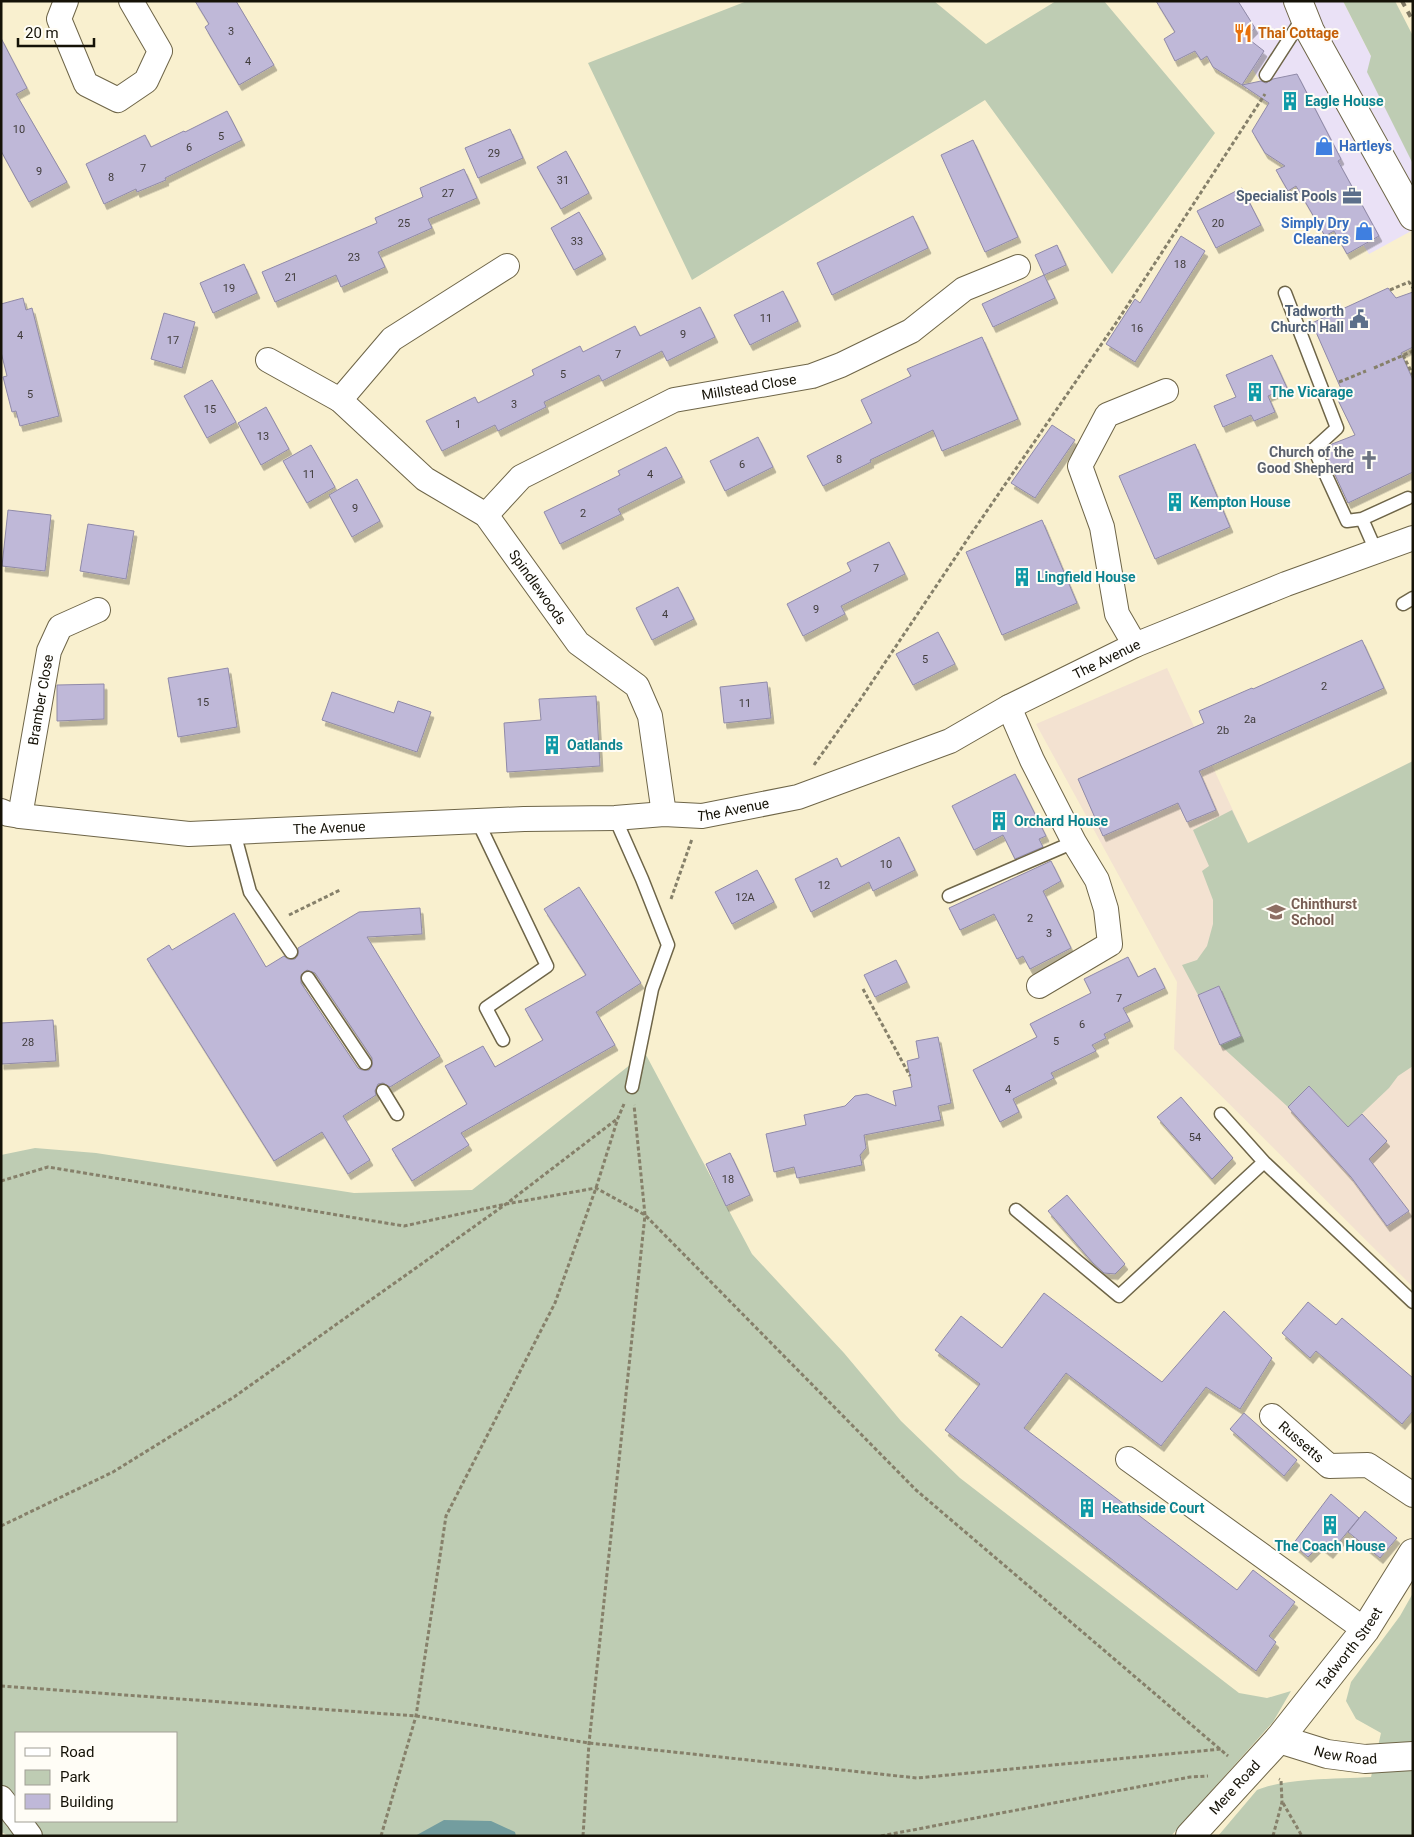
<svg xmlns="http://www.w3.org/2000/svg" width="1414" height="1837" viewBox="0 0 1414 1837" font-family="Roboto,sans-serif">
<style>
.commercial{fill:#eae1f6}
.education{fill:#f3e2d1}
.green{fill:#beccb3;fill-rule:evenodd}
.water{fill:#739d9f}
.building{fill:#bfb8d8;stroke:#908aa8;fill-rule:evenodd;filter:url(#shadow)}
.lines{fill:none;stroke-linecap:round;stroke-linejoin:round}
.lane-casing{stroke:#6e6548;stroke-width:15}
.street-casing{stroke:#6e6548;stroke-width:26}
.secondary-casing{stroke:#6e6548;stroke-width:30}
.path{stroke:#86806a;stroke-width:3;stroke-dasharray:4 2.5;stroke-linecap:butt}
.lane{stroke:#fff;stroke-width:12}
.street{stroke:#fff;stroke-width:24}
.secondary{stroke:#fff;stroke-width:28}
.rail{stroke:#807a65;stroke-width:4;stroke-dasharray:6 6;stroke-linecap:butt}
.labels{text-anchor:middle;stroke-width:4;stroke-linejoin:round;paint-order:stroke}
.number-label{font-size:11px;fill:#403c3b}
.food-label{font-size:14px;font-weight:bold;fill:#c56008;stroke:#fffdf6;text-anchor:start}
.culture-label{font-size:14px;font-weight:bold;fill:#0d838f;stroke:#fffdf6;text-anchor:start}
.shop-label{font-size:14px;font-weight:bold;fill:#366cbe;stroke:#fffdf6;text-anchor:start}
.service-label{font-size:14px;font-weight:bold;fill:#4e5e75;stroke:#fffdf6;text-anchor:end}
.street-label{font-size:14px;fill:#151207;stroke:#fffdf6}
.worship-label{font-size:14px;font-weight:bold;fill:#5b616d;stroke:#fffdf6;text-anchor:end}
.education-label{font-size:14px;font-weight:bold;fill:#785e54;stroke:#fffdf6;text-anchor:start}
</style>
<defs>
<filter id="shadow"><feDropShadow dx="3" dy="5.5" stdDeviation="0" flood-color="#0004"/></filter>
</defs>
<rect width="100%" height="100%" fill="#f9f0cf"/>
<path class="commercial" d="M 1213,1 L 1343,1 L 1371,56 L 1413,162 L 1413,230 L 1369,254 L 1211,3 Z"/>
<path class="education" d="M 1167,668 L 1248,843 L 1413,761 L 1413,1287 L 1174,1049 L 1177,982 L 1036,724 Z"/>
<path class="green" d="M 747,1 L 934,1 L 986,44 L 1056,1 L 1104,1 L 1215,133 L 1112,274 L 985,100 L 692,280 L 588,63 Z
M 1343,1 L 1395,1 L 1413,36 L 1413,164 L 1367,72 L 1371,56 Z
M 1413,761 L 1413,1066 L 1398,1076 L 1389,1088 L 1348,1127 L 1309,1086 L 1288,1107 L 1220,1045 L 1241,1035 L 1219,986 L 1198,995 L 1182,965 L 1197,960 L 1207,946 L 1213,924 L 1213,900 L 1202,871 L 1209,866 L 1193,830 L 1232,810 L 1248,843 Z
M 645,1053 L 752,1254 L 844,1353 L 901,1421 L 960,1478 L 1239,1693 L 1267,1698 L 1291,1691 L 1273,1722 L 1171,1836 L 9,1836 L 1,1832 L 1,1155 L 35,1148 L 96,1153 L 354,1193 L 472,1190 ZM 16,1733 L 176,1733 L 176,1821 L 16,1821 Z
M 1413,1593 L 1413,1836 L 1218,1836 L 1257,1790 C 1284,1778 1340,1779 1371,1777 L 1381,1733 L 1356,1719 L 1346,1701 L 1351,1682 L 1400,1616 Z"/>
<path class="water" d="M 444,1820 L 491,1821 L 515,1832 L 516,1836 L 415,1836 Z"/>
<path class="building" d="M 195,1 L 236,1 L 274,65 L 239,85 L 205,27 L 209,24 Z
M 1156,1 L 1238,1 L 1255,28 L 1246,37 L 1264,51 L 1242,85 L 1213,67 L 1207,56 L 1201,60 L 1195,51 L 1175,61 L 1164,39 L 1175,32 Z
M 1,38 L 27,88 L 16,94 L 67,182 L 29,202 L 1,151 Z
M 1297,74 L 1341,159 L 1338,161 L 1379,236 L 1347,254 L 1334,231 L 1325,236 L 1296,186 L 1288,191 L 1276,170 L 1285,166 L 1265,153 L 1252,131 L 1269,103 L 1242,85 L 1261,81 L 1266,83 L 1273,79 Z
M 227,111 L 242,140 L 165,178 L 166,180 L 137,192 L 136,189 L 104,204 L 86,164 L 145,135 L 151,147 L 184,131 L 185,132 Z
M 510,129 L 523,158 L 478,178 L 465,148 Z
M 973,140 L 1018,237 L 985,252 L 941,155 Z
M 566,151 L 589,193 L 561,209 L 537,167 Z
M 464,169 L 477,198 L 428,219 L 432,228 L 378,252 L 385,267 L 341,287 L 336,275 L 275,302 L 262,272 L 377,223 L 375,218 L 423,197 L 420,188 Z
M 1242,188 L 1261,225 L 1216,248 L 1197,211 Z
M 579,212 L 603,254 L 574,270 L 551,228 Z
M 913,216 L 928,248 L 832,295 L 817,263 Z
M 1181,236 L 1205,251 L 1135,362 L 1106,344 L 1135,299 L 1140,303 Z
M 1057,245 L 1066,265 L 1044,275 L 1035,255 Z
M 244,264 L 257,293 L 213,313 L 200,283 Z
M 1044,275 L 1055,298 L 993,327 L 982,304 Z
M 1388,288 L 1396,298 L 1413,292 L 1413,347 L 1401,353 L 1413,380 L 1413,472 L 1348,503 L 1324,451 L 1332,444 L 1355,435 L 1335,394 L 1342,391 L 1312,323 Z
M 783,291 L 798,321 L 750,345 L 734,315 Z
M 23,298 L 26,310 L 32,308 L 59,416 L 20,426 L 16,411 L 12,412 L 3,377 L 7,376 L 1,352 L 1,304 Z
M 700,307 L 715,337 L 667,361 L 662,351 L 602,381 L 599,375 L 544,402 L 546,407 L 498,431 L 495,425 L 442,451 L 426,421 L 475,397 L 478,403 L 534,375 L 532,370 L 580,346 L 583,352 L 635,326 L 640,336 Z
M 164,313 L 195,322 L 182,368 L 151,359 Z
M 982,337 L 1018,419 L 942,451 L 933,430 L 870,460 L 871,462 L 823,486 L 807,456 L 872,423 L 861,400 L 911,376 L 907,369 Z
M 1272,355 L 1287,388 L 1268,396 L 1275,412 L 1254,421 L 1251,415 L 1223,427 L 1214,406 L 1236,397 L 1226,375 Z
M 212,380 L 236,422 L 207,438 L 184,396 Z
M 266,407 L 289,449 L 261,465 L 238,423 Z
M 1052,425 L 1075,440 L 1035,498 L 1011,483 Z
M 758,437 L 773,467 L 725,491 L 710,461 Z
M 1195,444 L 1230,527 L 1155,559 L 1119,476 Z
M 311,445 L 335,487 L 307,503 L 283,461 Z
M 666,447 L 682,477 L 618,509 L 621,514 L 560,544 L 544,512 L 620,475 L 618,471 Z
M 357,479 L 380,521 L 352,537 L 329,495 Z
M 8,510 L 51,515 L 45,571 L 2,566 Z
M 1042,520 L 1077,603 L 1002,635 L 966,552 Z
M 88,524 L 134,531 L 126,579 L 80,571 Z
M 889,542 L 905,574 L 841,606 L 845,614 L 803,636 L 787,604 L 851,571 L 847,563 Z
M 678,587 L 694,619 L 652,640 L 636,608 Z
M 938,632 L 955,664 L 913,685 L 896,654 Z
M 1362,640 L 1384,688 L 1199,771 L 1216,810 L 1187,822 L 1178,803 L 1103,836 L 1078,779 L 1204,723 L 1199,711 L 1252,688 L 1253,689 Z
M 228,668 L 237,727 L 178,737 L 168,678 Z
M 767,682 L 771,718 L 724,723 L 720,687 Z
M 104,684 L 104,719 L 57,721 L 57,685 Z
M 332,692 L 394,713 L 398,701 L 431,712 L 417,752 L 322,720 Z
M 596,696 L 600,766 L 507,772 L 504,723 L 541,720 L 539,699 Z
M 1015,774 L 1046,836 L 1039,839 L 1043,847 L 1015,859 L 1003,835 L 974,850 L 952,806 Z
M 899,837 L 915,870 L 873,891 L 869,882 L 811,912 L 795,879 L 837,858 L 841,867 Z
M 1051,861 L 1061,881 L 1043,891 L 1071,948 L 1030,969 L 1023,956 L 1017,959 L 994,914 L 960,930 L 949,908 Z
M 757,870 L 774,902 L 732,924 L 715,892 Z
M 579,887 L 641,983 L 596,1012 L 615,1045 L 461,1133 L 469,1145 L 412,1181 L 392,1149 L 467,1104 L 445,1066 L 483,1046 L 495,1067 L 543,1040 L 525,1009 L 586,975 L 544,909 Z
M 420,908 L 422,934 L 367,937 L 440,1056 L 390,1087 L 383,1083 L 378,1084 L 375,1091 L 376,1095 L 343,1116 L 370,1160 L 348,1174 L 322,1132 L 274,1161 L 147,959 L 169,945 L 172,950 L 234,913 L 266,967 L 284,956 L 288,959 L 295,959 L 298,955 L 298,948 L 359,912 ZM 307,970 L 315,973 L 372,1058 L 372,1066 L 369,1070 L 362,1070 L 358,1068 L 301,983 L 301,975 Z
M 1128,957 L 1138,977 L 1155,968 L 1165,988 L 1123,1008 L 1130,1021 L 1104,1034 L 1106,1038 L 1092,1045 L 1096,1051 L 1051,1073 L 1054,1078 L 1013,1099 L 1019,1112 L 1000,1122 L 973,1070 L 1037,1037 L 1030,1024 L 1091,993 L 1084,979 Z
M 896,960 L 907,982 L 875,997 L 864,975 Z
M 1219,986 L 1241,1036 L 1220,1045 L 1198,995 Z
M 53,1020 L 56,1061 L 1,1064 L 1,1023 Z
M 938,1037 L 951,1103 L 938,1106 L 941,1120 L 864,1135 L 866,1148 L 860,1155 L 862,1165 L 797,1178 L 794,1167 L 774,1172 L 766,1134 L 806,1125 L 804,1115 L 845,1106 L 855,1096 L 867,1094 L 896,1106 L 893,1091 L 912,1087 L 907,1061 L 919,1058 L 916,1041 Z
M 1309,1086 L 1348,1127 L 1362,1114 L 1387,1141 L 1369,1159 L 1409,1211 L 1387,1226 L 1351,1177 L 1288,1107 Z
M 1181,1097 L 1233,1158 L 1212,1179 L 1157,1117 Z
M 730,1153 L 750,1195 L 726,1206 L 706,1164 Z
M 1067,1195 L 1125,1264 L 1115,1274 L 1104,1273 L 1093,1263 L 1048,1211 Z
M 1044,1293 L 1162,1382 L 1224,1311 L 1272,1358 L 1240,1409 L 1206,1387 L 1161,1446 L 1066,1373 L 1024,1428 L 1237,1590 L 1253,1570 L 1295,1602 L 1269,1636 L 1276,1642 L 1256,1671 L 945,1430 L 980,1384 L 935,1350 L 961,1316 L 1002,1348 Z
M 1308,1302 L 1336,1325 L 1342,1318 L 1413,1378 L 1413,1411 L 1402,1424 L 1316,1351 L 1310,1358 L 1282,1333 Z
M 1244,1413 L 1297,1460 L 1284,1476 L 1230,1429 Z
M 1331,1494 L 1359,1518 L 1330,1553 L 1320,1545 L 1308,1557 L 1293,1544 Z
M 1365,1511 L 1397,1538 L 1380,1558 L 1348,1532 Z"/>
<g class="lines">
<g class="lane-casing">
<path id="lane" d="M 1266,75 L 1304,16
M 1285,293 L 1337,428 L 1314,449 L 1347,521 L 1362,519 L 1376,551
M 1362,519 L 1408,498
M 1403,604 L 1413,598
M 615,818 L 642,879 L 668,945 L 652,989 L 632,1087
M 478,822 L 547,966 L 486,1008 L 503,1040
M 234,832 L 250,892 L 291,952
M 949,896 L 1074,842
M 308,978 L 365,1063
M 383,1091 L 397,1114
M 1221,1114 L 1264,1162
M 1016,1210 L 1119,1296 L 1264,1162 L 1413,1302"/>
</g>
<g class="street-casing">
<g id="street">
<path d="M 66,1 L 59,19 L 86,84 L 118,100 L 146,81 L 160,51 L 131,1"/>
<path id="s1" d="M 268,360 L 340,400 L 425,479 L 486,515 L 578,643 L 637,686 L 650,716 L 664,814"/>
<path d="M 340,400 L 392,339 L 507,266"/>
<path id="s2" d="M 486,515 L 521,477 L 674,400 L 812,376 L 841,365 L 911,331 L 964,289 L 1018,267"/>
<path d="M 1135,645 L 1117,614 L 1102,527 L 1080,466 L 1107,415 L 1166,391"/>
<path d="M 1009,707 L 1032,760 L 1074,842 L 1097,880 L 1106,909 L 1110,944 L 1039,986"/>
<path id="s3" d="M 1,811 L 8,814 L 20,816 L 189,834 L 524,819 L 615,818 L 664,814 L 702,816 L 798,797 L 950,741 L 1009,707 L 1135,645 L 1286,584 L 1413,538"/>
<path id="s4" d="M 20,816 L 49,651 L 60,627 L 98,610"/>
<path id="s5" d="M 1272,1416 L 1329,1466 L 1368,1465 L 1413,1495"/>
<path d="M 1128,1459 L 1365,1630"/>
<path d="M 1,1798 L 16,1817"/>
<path d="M 19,1821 L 30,1836"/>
</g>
</g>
<g class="secondary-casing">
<g id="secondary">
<path d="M 1298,1 L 1310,31 L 1413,216"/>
<path id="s6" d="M 1279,1739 L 1327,1754 L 1365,1759 L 1413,1756"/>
<path id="s7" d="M 1190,1836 L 1279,1739 L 1365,1630 L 1413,1553"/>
</g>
</g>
<path class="path" d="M 1390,290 L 1409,282 L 1413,288
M 1403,355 L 1413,375
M 1374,368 L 1413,351
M 1339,382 L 1366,371
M 814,765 L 860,700 L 969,537 L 1116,323 L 1265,94
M 671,899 L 692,839
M 289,915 L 340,890
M 863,989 L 910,1076
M 1,1181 L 48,1167 L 404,1226 L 506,1204 L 596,1188 L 645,1215 L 916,1490 L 1228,1756
M 1,1526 L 113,1472 L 234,1397 L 506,1204 L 617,1119
M 1,1686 L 416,1716 L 589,1743 L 917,1778 L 1221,1749
M 1283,1803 L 1302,1836
M 381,1836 L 416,1716 L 446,1516 L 555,1303 L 596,1188 L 618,1118 L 624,1104
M 583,1836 L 589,1743 L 645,1215 L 634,1105
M 881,1836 L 1190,1777 L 1208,1776
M 1273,1836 L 1282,1802 L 1281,1780 L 1279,1779"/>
<use href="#lane" class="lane"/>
<use href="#street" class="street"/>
<use href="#secondary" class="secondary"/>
<path class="rail" d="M 1402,1 L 1413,21"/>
</g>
<defs>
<g id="restaurant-bare" transform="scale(1.5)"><path d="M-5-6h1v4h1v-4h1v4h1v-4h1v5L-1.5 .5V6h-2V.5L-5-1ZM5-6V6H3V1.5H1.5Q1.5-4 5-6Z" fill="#e8710a" stroke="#fffdf6" stroke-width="2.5" paint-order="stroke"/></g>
<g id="building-bare" transform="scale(1.5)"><path d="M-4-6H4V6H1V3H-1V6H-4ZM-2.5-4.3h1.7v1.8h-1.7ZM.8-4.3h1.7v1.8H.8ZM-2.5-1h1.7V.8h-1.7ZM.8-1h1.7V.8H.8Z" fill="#0f9aa8" stroke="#fffdf6" stroke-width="2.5" paint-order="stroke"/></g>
<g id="shop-bare" transform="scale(1.5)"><path d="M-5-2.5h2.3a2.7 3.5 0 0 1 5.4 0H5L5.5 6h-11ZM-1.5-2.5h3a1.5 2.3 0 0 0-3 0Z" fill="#3f7fe0" stroke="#fffdf6" stroke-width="2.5" paint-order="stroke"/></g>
<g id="office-bare" transform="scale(1.5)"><path d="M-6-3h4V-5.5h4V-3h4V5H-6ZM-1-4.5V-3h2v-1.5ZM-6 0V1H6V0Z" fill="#5c6f8a" stroke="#fffdf6" stroke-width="2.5" paint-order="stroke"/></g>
<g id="civic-bare" transform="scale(1.5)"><path d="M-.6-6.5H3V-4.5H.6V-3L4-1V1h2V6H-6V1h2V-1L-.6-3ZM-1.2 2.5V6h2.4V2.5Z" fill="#5c6f8a" stroke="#fffdf6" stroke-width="2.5" paint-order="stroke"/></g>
<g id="church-bare" transform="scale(1.5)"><path d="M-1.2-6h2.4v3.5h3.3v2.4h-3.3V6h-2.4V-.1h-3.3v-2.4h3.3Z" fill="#6b7280" stroke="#fffdf6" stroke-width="2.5" paint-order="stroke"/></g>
<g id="school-bare" transform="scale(1.5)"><path d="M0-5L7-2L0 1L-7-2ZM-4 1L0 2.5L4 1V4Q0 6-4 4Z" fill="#8d6e63" stroke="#fffdf6" stroke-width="2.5" paint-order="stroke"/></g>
</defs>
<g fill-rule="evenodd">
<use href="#restaurant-bare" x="1243" y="33"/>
<use href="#building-bare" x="1290" y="101"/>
<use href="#shop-bare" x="1324" y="146"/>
<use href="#office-bare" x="1352" y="196"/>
<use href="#shop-bare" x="1364" y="231"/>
<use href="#civic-bare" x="1359" y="319"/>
<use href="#building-bare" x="1255" y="392"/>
<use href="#church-bare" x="1369" y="460"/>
<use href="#building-bare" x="1175" y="502"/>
<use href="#building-bare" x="1022" y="577"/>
<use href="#building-bare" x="552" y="745"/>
<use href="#building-bare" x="999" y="821"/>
<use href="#school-bare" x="1276" y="912"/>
<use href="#building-bare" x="1087" y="1508"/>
<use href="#building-bare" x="1330" y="1525"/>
</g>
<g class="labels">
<g class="number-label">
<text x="231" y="35">3</text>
<text x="248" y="65">4</text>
<text x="19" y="133">10</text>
<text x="221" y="140">5</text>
<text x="189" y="151">6</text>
<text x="494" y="157">29</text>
<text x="143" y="172">7</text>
<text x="39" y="175">9</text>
<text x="111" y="181">8</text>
<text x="563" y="184">31</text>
<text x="448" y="197">27</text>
<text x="404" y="227">25</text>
<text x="1218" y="227">20</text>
<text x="577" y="245">33</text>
<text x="354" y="261">23</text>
<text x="1180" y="268">18</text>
<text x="291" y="281">21</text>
<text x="229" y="292">19</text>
<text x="766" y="322">11</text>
<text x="1137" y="332">16</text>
<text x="683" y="338">9</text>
<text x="20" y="339">4</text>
<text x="173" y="344">17</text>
<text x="618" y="358">7</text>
<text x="563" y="378">5</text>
<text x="30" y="398">5</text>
<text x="514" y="408">3</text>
<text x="210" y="413">15</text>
<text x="458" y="428">1</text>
<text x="263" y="440">13</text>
<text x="839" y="463">8</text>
<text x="742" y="468">6</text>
<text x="309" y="478">11</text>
<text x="650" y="478">4</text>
<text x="355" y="512">9</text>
<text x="583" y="517">2</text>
<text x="876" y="572">7</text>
<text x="816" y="613">9</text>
<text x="665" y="618">4</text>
<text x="925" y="663">5</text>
<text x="1324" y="690">2</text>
<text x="203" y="706">15</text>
<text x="745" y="707">11</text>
<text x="1250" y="723">2a</text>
<text x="1223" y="734">2b</text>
<text x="886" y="868">10</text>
<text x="824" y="889">12</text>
<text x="745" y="901">12A</text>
<text x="1030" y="922">2</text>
<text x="1049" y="937">3</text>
<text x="1119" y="1002">7</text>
<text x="1082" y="1028">6</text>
<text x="1056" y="1045">5</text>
<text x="28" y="1046">28</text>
<text x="1008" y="1093">4</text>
<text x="1195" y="1141">54</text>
<text x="728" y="1183">18</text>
</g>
<g class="food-label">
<text x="1258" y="38">Thai Cottage</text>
</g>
<g class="culture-label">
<text x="1305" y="106">Eagle House</text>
<text x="1270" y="397">The Vicarage</text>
<text x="1190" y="507">Kempton House</text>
<text x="1037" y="582">Lingfield House</text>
<text x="567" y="750">Oatlands</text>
<text x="1014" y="826">Orchard House</text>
<text x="1102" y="1513">Heathside Court</text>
<text x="1330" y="1551" text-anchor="middle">The Coach House</text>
</g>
<g class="shop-label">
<text x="1339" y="151">Hartleys</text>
<text x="1349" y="228" text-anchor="end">Simply Dry<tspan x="1349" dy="16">Cleaners</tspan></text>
</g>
<g class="service-label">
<text x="1337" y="201">Specialist Pools</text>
<text x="1344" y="316">Tadworth<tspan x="1344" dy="16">Church Hall</tspan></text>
</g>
<g class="street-label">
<text dy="5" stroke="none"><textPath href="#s2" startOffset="299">Millstead Close</textPath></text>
<text dy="5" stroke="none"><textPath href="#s1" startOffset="358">Spindlewoods</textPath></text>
<text dy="5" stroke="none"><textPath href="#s3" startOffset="1140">The Avenue</textPath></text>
<text dy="5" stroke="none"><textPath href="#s4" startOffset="118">Bramber Close</textPath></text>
<text dy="5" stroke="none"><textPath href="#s3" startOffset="735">The Avenue</textPath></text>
<text dy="5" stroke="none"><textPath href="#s3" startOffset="330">The Avenue</textPath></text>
<text dy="5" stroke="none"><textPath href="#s5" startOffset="39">Russetts</textPath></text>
<text dy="5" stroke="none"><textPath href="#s7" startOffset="246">Tadworth Street</textPath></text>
<text dy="5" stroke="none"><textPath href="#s6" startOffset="69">New Road</textPath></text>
<text dy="5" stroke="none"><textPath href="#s7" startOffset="66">Mere Road</textPath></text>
</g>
<g class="worship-label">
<text x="1354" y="457">Church of the<tspan x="1354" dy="16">Good Shepherd</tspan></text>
</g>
<g class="education-label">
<text x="1291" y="909">Chinthurst<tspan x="1291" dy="16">School</tspan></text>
</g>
</g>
<rect width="1414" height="1837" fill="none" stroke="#151207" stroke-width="5"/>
<rect x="15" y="1732" width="162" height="90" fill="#fffdf6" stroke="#a19f96"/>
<rect x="25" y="1748" width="25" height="8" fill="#ffffff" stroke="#a19f96"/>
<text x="60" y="1757" font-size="15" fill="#151207">Road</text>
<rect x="25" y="1770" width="25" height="15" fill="#beccb3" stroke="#a19f96"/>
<text x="60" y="1782" font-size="15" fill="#151207">Park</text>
<rect x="25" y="1794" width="25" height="15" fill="#bfb8d8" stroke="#a19f96"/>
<text x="60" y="1807" font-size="15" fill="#151207">Building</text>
<path d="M18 38v8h76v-8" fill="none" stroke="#151207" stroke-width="2.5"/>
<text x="25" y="38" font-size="15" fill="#151207" stroke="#fffdf6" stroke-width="4" paint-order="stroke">20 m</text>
</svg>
